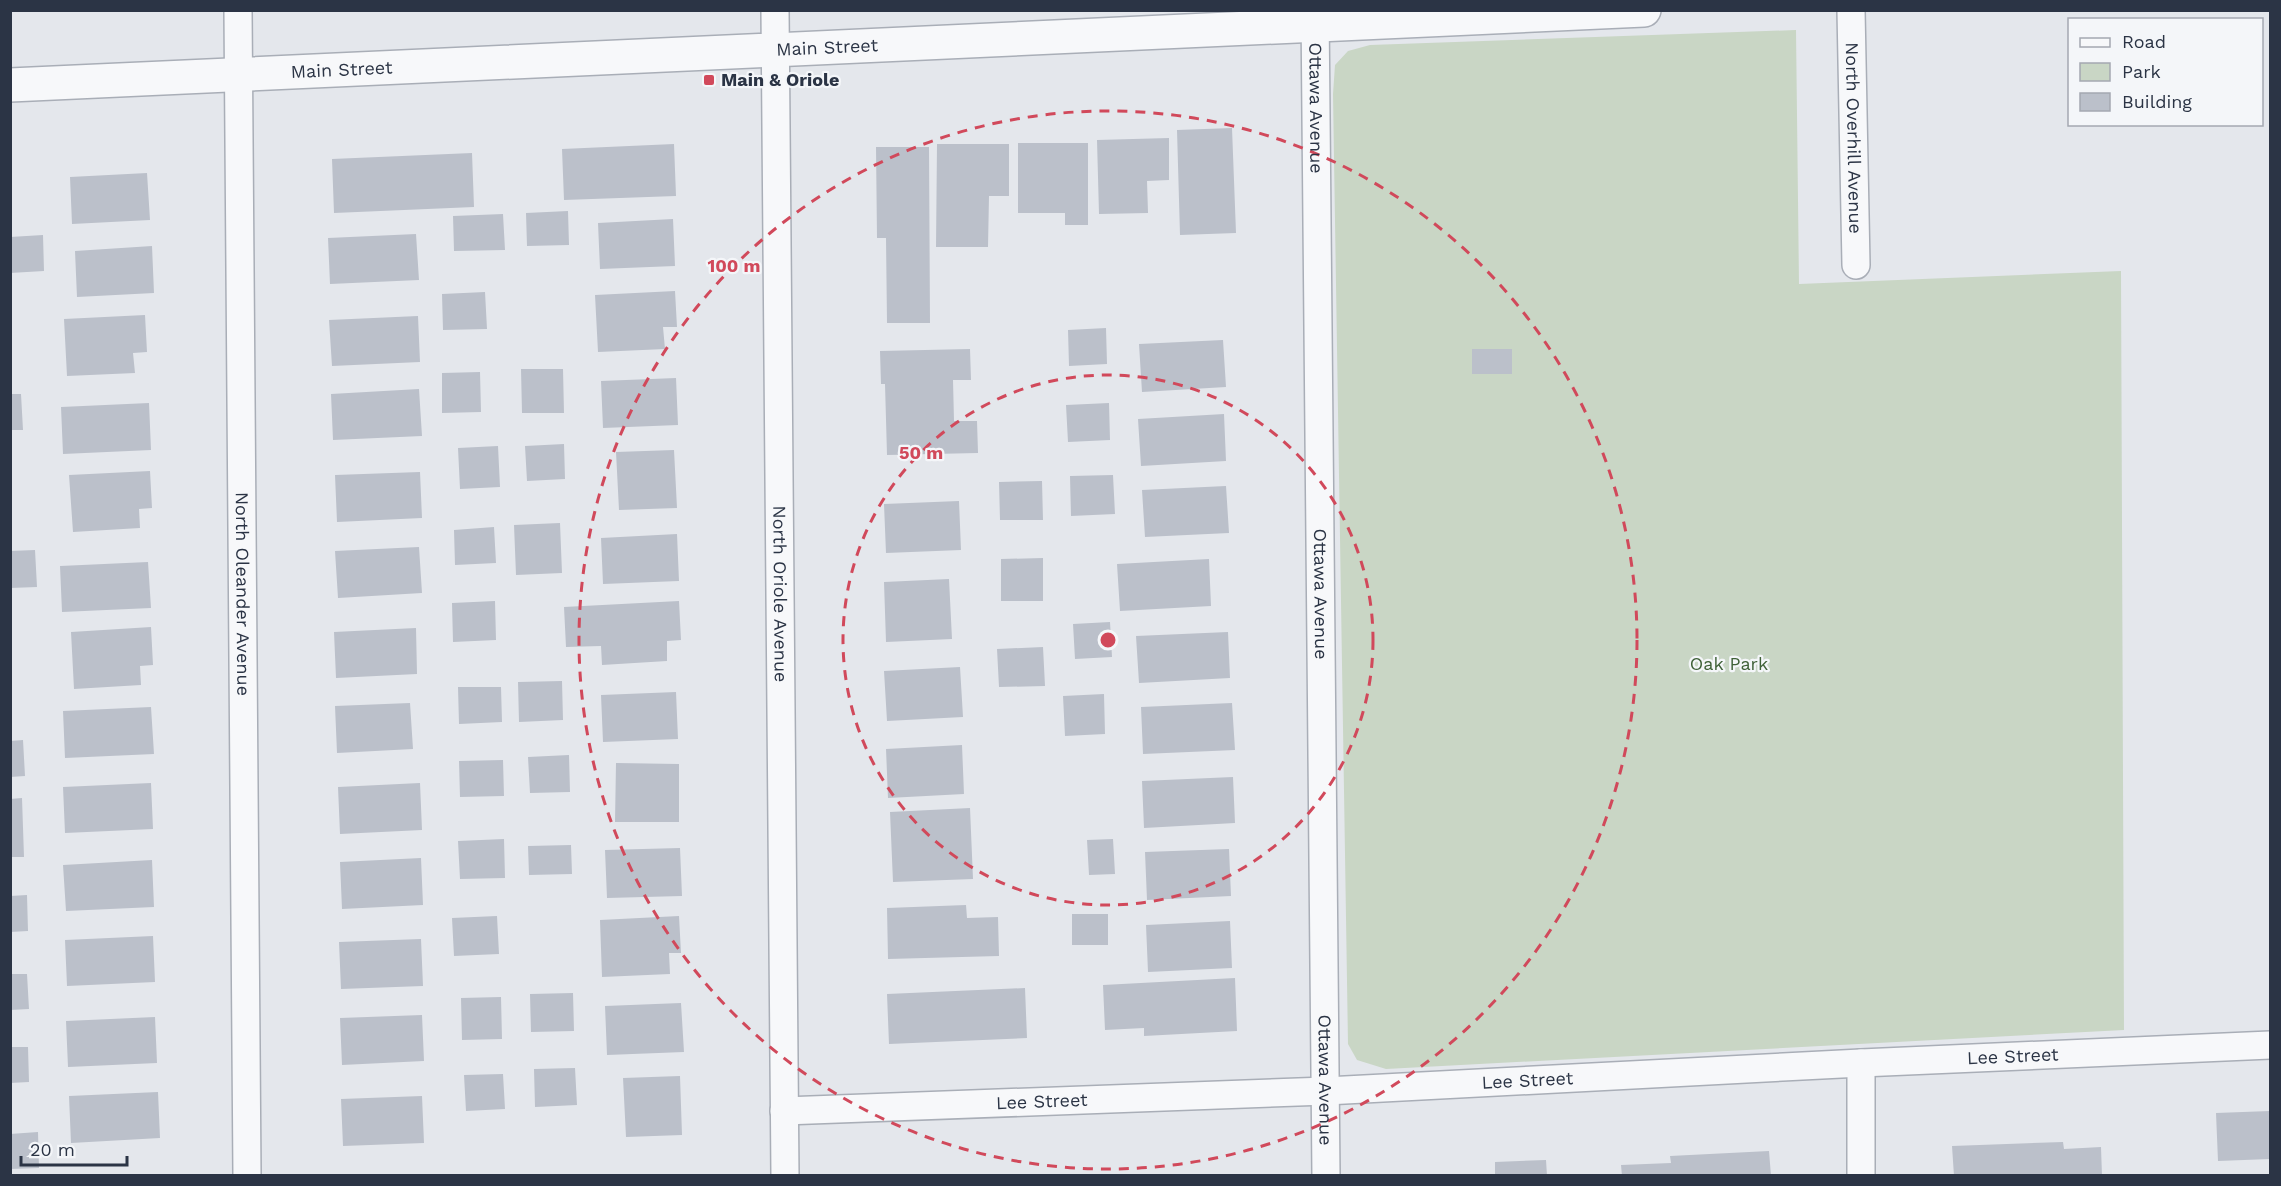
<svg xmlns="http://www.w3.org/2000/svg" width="2281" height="1186" viewBox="0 0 2281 1186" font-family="'Work Sans',sans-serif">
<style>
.green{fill:#c9d6c5}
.building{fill:#bbc0ca}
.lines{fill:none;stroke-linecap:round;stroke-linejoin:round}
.minor-casing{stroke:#a9aeb7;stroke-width:30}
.tertiary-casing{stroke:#a9aeb7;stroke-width:36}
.minor{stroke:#f7f8fa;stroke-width:27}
.tertiary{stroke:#f7f8fa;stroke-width:33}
.ring{fill:none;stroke:#d1495b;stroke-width:3;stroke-dasharray:10 8}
.poi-dot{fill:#d1495b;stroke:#f4f6f9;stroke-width:2}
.labels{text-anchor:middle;stroke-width:4.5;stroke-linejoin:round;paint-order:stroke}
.street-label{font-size:18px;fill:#2b3445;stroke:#f4f6f9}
.poi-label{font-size:18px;font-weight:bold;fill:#2b3445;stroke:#f4f6f9;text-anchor:start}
.park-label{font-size:18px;fill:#3f6138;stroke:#f4f6f9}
.centre{fill:#d1495b;stroke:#f4f6f9;stroke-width:3}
.ring-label{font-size:18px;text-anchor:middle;font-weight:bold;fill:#d1495b;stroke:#f4f6f9;stroke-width:4.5;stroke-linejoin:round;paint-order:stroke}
</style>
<rect width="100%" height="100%" fill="#e4e7ec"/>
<path class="green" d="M 1796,30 L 1799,284 L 2121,271 L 2124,1030 L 1386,1069 L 1357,1060 L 1348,1044 L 1333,94 L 1335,65 L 1348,51 L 1370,45 Z"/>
<path class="building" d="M 1232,128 L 1236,233 L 1180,235 L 1177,130 Z
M 1169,138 L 1169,180 L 1147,181 L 1148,213 L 1099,214 L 1097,140 Z
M 1018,143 L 1088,143 L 1088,225 L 1065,225 L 1065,213 L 1018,213 Z
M 674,144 L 676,196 L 564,200 L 562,149 Z
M 937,144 L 1009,144 L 1009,196 L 989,196 L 988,247 L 936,247 Z
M 876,147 L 929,147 L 930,323 L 887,323 L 886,238 L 877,238 Z
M 472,153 L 474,207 L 334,213 L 332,159 Z
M 147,173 L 150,220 L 72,224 L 70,177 Z
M 568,211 L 569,245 L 527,246 L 526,213 Z
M 503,214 L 505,250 L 454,251 L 453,216 Z
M 673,219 L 675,266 L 600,269 L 598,223 Z
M 416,234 L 419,280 L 330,284 L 328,238 Z
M 43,235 L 44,271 L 10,273 L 10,237 Z
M 152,246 L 154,293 L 77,297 L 75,251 Z
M 675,291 L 677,327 L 663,327 L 665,349 L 598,352 L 595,295 Z
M 485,292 L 487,329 L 443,330 L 442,294 Z
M 145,315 L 147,352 L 133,353 L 135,373 L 67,376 L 64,319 Z
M 418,316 L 420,362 L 332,366 L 329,320 Z
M 1106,328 L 1107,364 L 1069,366 L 1068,330 Z
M 1223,340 L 1226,387 L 1142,392 L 1139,344 Z
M 970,349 L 971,380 L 953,380 L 954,421 L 977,421 L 978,453 L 887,455 L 885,384 L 881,384 L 880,351 Z
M 1472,349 L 1512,349 L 1512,374 L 1472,374 Z
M 521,369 L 563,369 L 564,413 L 522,413 Z
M 480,372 L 481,412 L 442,413 L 442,373 Z
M 676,378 L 678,425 L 603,428 L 601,381 Z
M 419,389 L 422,436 L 333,440 L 331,394 Z
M 10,394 L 21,394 L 23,430 L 10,430 Z
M 149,403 L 151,450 L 63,454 L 61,407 Z
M 1109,403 L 1110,440 L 1068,442 L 1066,405 Z
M 1224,414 L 1226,461 L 1141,466 L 1138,419 Z
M 564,444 L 565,479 L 527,481 L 525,446 Z
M 498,446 L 500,487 L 460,489 L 458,448 Z
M 674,450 L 677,508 L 619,510 L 616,452 Z
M 150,471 L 152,508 L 139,509 L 140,528 L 73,532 L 69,475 Z
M 420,472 L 422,518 L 337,522 L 335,475 Z
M 1113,475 L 1115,514 L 1071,516 L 1070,476 Z
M 1042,481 L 1043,520 L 1000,520 L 999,482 Z
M 1226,486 L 1229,533 L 1145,537 L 1142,490 Z
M 959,501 L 961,550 L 886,553 L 884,504 Z
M 560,523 L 562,573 L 516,575 L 514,525 Z
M 494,527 L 496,563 L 455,565 L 454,530 Z
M 677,534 L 679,581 L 603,584 L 601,538 Z
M 419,547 L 422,593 L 338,598 L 335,551 Z
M 35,550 L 37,587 L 10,588 L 10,551 Z
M 1043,558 L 1043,601 L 1001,601 L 1001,559 Z
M 1209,559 L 1211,606 L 1120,611 L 1117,564 Z
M 148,562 L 151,608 L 62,612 L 60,566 Z
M 949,579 L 952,639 L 886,642 L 884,582 Z
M 495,601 L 496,640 L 453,642 L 452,603 Z
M 679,601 L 681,640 L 667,641 L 667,661 L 602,665 L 601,646 L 566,647 L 564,607 Z
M 1110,622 L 1112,657 L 1075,659 L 1073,624 Z
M 151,627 L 153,665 L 140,666 L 141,685 L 74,689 L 71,632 Z
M 416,628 L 417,674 L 336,678 L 334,632 Z
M 1228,632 L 1230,678 L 1139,683 L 1136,636 Z
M 1043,647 L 1045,686 L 999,687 L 997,649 Z
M 960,667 L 963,717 L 887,721 L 884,671 Z
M 562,681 L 563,720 L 519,722 L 518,682 Z
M 458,687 L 501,687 L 502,722 L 459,724 Z
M 676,692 L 678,739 L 603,742 L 601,695 Z
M 1104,694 L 1105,734 L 1065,736 L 1063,696 Z
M 410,703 L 413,749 L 337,753 L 335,706 Z
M 1232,703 L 1235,750 L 1143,754 L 1141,707 Z
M 151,707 L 154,754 L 65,758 L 63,711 Z
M 23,740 L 25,776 L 10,777 L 10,741 Z
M 962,745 L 964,794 L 888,798 L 886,749 Z
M 569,755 L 570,792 L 530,793 L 528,757 Z
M 503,760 L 504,796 L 460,797 L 459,761 Z
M 616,763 L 679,764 L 679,822 L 615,822 Z
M 1233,777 L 1235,823 L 1144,828 L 1142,781 Z
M 151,783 L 153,829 L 65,833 L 63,787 Z
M 420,783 L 422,830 L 340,834 L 338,787 Z
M 22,798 L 24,857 L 10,857 L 10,799 Z
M 970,808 L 973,879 L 893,882 L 890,812 Z
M 504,839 L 505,878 L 460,879 L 458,841 Z
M 1113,839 L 1115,874 L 1089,875 L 1087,840 Z
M 571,845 L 572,874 L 529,875 L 528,846 Z
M 680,848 L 682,896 L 607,898 L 605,850 Z
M 1229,849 L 1231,896 L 1147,900 L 1145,852 Z
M 421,858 L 423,905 L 342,909 L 340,862 Z
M 152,860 L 154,907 L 66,911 L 63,865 Z
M 27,895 L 28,931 L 10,932 L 10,896 Z
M 966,905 L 967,918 L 998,917 L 999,956 L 888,959 L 887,908 Z
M 1072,914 L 1108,914 L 1108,945 L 1072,945 Z
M 497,916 L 499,954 L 454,956 L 452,918 Z
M 679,916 L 681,953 L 669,953 L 670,974 L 602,977 L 600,920 Z
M 1230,921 L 1232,968 L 1148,972 L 1146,925 Z
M 153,936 L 155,982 L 67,986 L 65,940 Z
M 421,939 L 423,986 L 341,989 L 339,942 Z
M 10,974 L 27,974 L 29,1009 L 10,1010 Z
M 1235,978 L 1237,1031 L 1144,1036 L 1144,1028 L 1105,1030 L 1103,985 Z
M 1025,988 L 1027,1038 L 889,1044 L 887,994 Z
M 573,993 L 574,1031 L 531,1032 L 530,994 Z
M 501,997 L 502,1039 L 462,1040 L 461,998 Z
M 681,1003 L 684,1052 L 607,1055 L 605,1006 Z
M 422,1015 L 424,1061 L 342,1065 L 340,1018 Z
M 155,1017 L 157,1063 L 68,1067 L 66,1021 Z
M 10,1047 L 28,1047 L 29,1082 L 10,1083 Z
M 575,1068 L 577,1105 L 535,1107 L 534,1069 Z
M 503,1074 L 505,1109 L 466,1111 L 464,1075 Z
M 680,1076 L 682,1135 L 626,1137 L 623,1078 Z
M 158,1092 L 160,1138 L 71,1143 L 69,1096 Z
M 422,1096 L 424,1143 L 343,1146 L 341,1099 Z
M 2270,1111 L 2270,1159 L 2218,1161 L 2216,1113 Z
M 38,1132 L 39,1168 L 10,1169 L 10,1134 Z
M 2063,1142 L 2064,1149 L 2101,1147 L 2102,1176 L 1954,1176 L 1952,1146 Z
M 1769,1151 L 1771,1176 L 1622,1176 L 1621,1165 L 1671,1163 L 1670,1156 Z
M 1546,1160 L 1547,1176 L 1495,1176 L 1495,1162 Z"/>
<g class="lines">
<g class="minor-casing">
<g id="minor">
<path id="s1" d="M 238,10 L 247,1176"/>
<path id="s2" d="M 775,10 L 785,1176"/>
<path id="s3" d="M 1315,10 L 1326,1176"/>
<path id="s4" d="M 1851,10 L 1856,265"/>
<path d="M 1861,1063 L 1861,1176"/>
<path id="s5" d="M 784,1111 L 1326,1091 L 1861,1063 L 2270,1045"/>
</g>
</g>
<g class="tertiary-casing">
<g id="tertiary">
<path id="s6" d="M 10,85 L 1644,10"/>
</g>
</g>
<use href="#minor" class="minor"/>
<use href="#tertiary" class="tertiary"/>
</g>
<g class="ring">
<circle cx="1108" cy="640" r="265"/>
<circle cx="1108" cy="640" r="529"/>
</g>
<rect class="poi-dot" x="703" y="74" width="12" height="12" rx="3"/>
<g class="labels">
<g class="street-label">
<text dy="6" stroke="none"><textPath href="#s6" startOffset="818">Main Street</textPath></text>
<text dy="6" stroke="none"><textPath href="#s6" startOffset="332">Main Street</textPath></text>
<text dy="6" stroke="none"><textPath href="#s3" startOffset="98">Ottawa Avenue</textPath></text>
<text dy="6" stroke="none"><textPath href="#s4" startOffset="128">North Overhill Avenue</textPath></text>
<text dy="6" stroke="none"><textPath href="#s1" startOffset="584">North Oleander Avenue</textPath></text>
<text dy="6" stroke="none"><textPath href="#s2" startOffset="584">North Oriole Avenue</textPath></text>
<text dy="6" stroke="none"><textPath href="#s3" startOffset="584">Ottawa Avenue</textPath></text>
<text dy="6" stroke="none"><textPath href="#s5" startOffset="1230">Lee Street</textPath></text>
<text dy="6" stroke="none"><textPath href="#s3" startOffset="1070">Ottawa Avenue</textPath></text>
<text dy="6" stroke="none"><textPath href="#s5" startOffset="744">Lee Street</textPath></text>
<text dy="6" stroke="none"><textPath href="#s5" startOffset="258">Lee Street</textPath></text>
</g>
<g class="poi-label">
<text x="721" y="86">Main &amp; Oriole</text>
</g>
<g class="park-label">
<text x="1729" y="670">Oak Park</text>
</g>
</g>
<circle cx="1108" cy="640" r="9" class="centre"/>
<g class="ring-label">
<text x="734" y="272">100 m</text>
<text x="921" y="459">50 m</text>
</g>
<rect width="2281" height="1186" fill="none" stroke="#2b3445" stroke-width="24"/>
<rect x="2068" y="18" width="195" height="108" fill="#f4f6f9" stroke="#a4a8b1" stroke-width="1.5"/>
<rect x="2080" y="38" width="30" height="9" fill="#f7f8fa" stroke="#a4a8b1" stroke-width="1.5"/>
<text x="2122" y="48" font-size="18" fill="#2b3445">Road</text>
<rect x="2080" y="63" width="30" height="18" fill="#c9d6c5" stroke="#a4a8b1" stroke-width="1.5"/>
<text x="2122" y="78" font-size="18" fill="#2b3445">Park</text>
<rect x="2080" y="93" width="30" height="18" fill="#bbc0ca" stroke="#a4a8b1" stroke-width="1.5"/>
<text x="2122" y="108" font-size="18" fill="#2b3445">Building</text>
<path d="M21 1156v9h106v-9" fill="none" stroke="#2b3445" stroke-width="3"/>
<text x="30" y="1156" font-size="18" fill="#2b3445" stroke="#f4f6f9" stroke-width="4.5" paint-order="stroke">20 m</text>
</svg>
